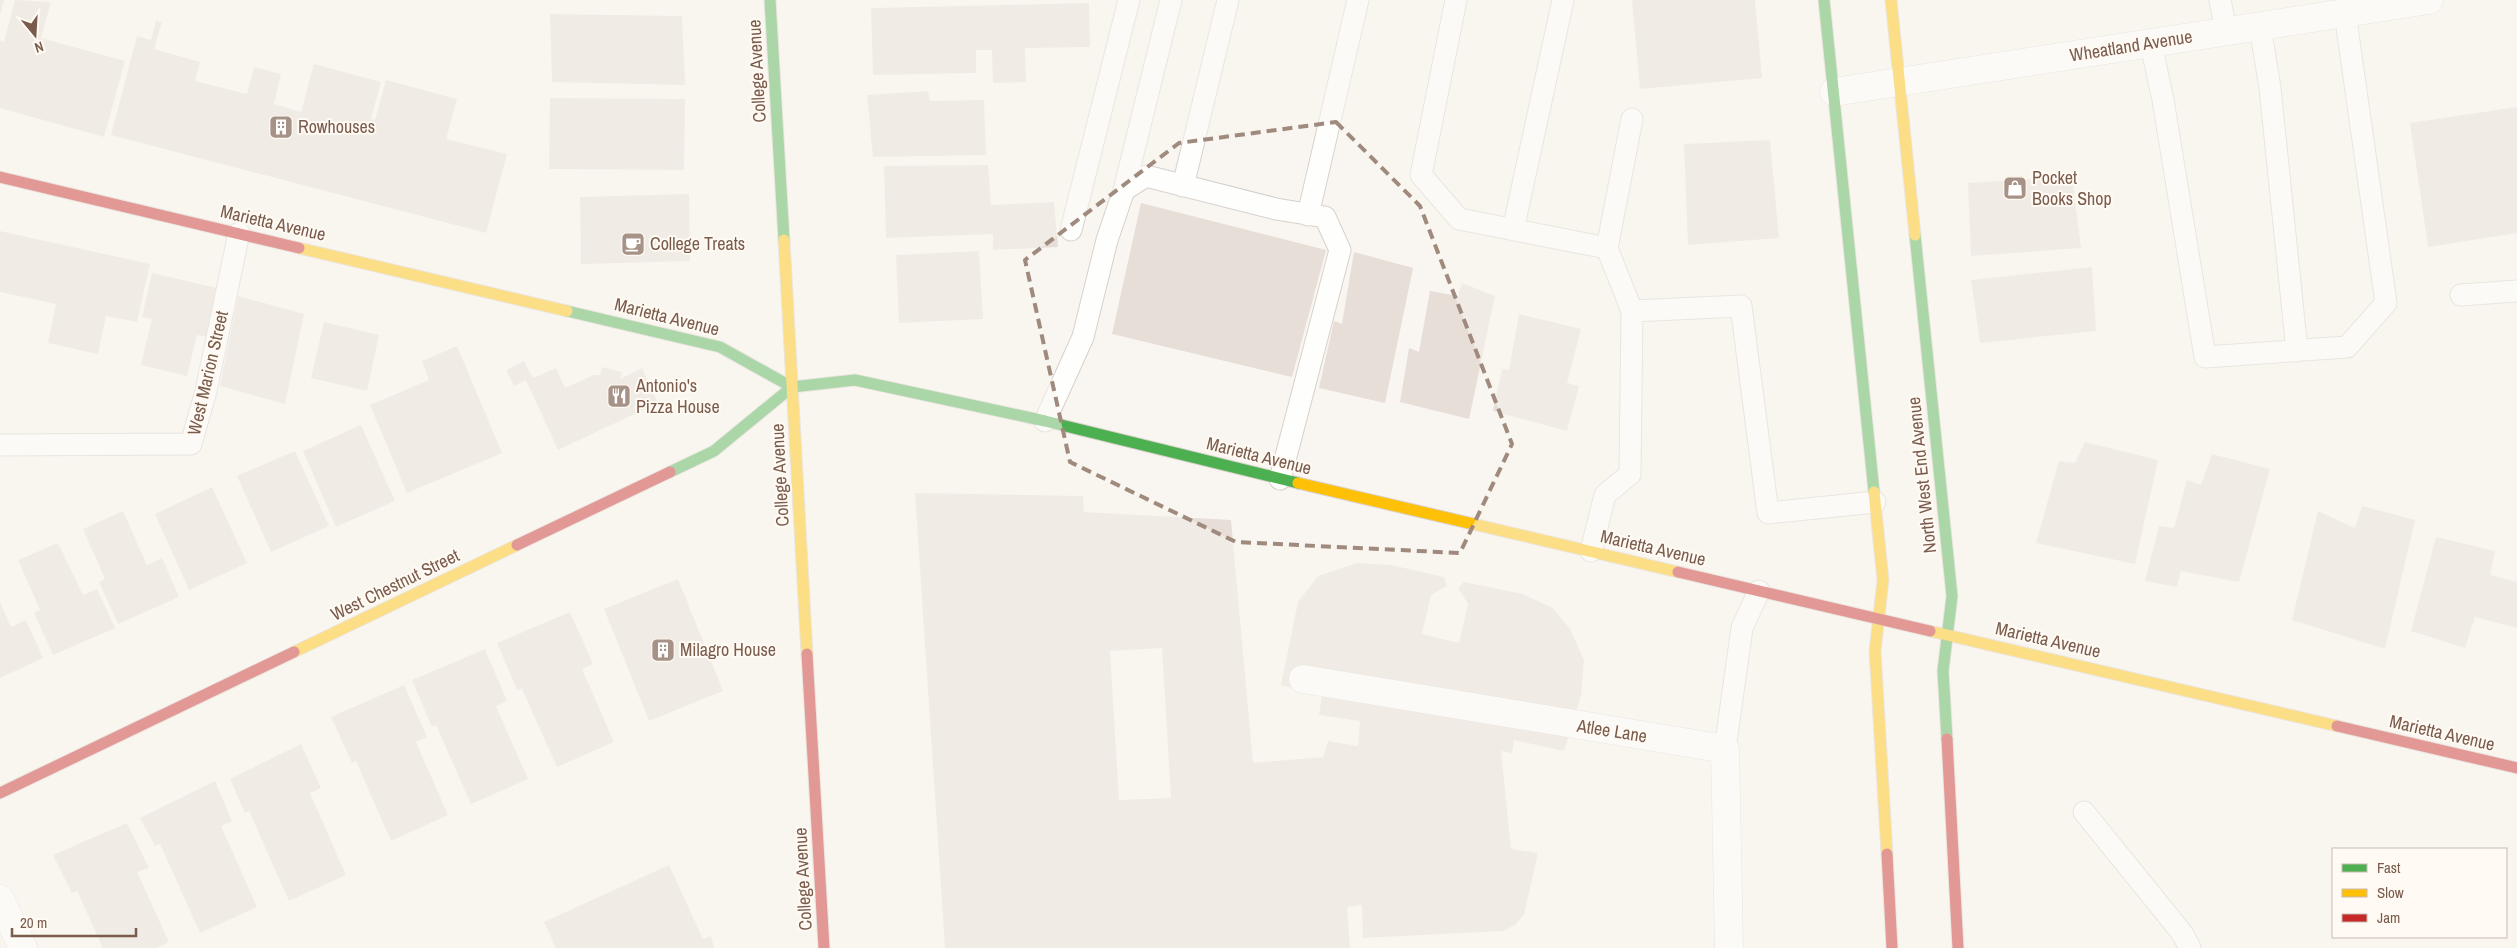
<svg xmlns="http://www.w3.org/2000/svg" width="2517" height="948" viewBox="0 0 2517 948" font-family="'Archivo Narrow',sans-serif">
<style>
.building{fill:#e6ded7;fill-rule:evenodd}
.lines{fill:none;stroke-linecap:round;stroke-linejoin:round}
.lane-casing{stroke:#d7d1cb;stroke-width:23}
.street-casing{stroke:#d7d1cb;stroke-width:29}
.fast-casing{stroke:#d9d2cb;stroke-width:13}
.slow-casing{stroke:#d9d2cb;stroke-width:13}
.jam-casing{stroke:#d9d2cb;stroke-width:13}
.lane{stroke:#fefefd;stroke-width:21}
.street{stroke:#fefefd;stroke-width:28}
.fast{stroke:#4caf50;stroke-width:11}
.slow{stroke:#ffc107;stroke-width:11}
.jam{stroke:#c62828;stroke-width:11}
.marked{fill:none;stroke:#9f8a7d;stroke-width:4;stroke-dasharray:10 6;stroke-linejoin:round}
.labels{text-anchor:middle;stroke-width:4;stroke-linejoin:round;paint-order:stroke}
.street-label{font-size:18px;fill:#7a5c4d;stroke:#fffaf3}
.poi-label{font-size:18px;fill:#7a5c4d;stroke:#fffaf3;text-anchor:start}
</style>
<rect width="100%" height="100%" fill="#f9f5f0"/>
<path class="building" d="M 0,0 L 4,0 L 1,12 L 0,12 Z
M 15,0 L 51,2 L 41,38 L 125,61 L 104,137 L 0,108 L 0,40 L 4,42 Z
M 1632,0 L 1755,0 L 1762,78 L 1640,89 Z
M 1089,3 L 1090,47 L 1025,48 L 1026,82 L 993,83 L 992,50 L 976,50 L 976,73 L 873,75 L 871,8 Z
M 550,14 L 682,16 L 685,85 L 552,82 Z
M 156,20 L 162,22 L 154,49 L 200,62 L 195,81 L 247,94 L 254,67 L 281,74 L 274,104 L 301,112 L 314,64 L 381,82 L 371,119 L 375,120 L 386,80 L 457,99 L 446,139 L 507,154 L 486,233 L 111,135 L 137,36 L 151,40 Z
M 928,91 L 930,101 L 984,100 L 986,155 L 873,157 L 867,95 Z
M 550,98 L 685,99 L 684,170 L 549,169 Z
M 2517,107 L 2517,233 L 2428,247 L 2410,123 Z
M 1770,140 L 1779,238 L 1688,245 L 1684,144 Z
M 988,165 L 991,205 L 1054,202 L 1058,247 L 993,250 L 993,234 L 886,238 L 884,166 Z
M 2072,176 L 2081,248 L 1971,256 L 1968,183 Z
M 689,194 L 690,261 L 581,264 L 580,197 Z
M 1141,203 L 1326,250 L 1292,377 L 1112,334 Z
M 0,231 L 150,264 L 137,322 L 106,316 L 98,354 L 48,343 L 56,304 L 0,292 Z
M 979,251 L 983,319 L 899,323 L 896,255 Z
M 1354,252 L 1413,268 L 1385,403 L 1319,388 L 1334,321 L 1342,324 Z
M 2092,267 L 2096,331 L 1980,343 L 1971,280 Z
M 152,273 L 217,288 L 207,337 L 197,335 L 187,376 L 141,365 L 152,319 L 142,317 Z
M 1462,283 L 1495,296 L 1469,419 L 1400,402 L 1409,348 L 1419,352 L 1430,291 L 1458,296 Z
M 238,296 L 304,314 L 285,404 L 220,386 Z
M 1519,314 L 1581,329 L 1567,383 L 1579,386 L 1567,431 L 1493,411 L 1502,369 L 1509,370 Z
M 324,322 L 379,335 L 367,391 L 311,378 Z
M 457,346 L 502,453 L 407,493 L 370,405 L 429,380 L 422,361 Z
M 524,361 L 533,378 L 556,368 L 565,388 L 594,375 L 600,375 L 602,367 L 622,372 L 620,379 L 642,368 L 658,403 L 558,450 L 526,380 L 514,386 L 506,370 Z
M 361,425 L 395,501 L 336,527 L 303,451 Z
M 2085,442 L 2158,460 L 2135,564 L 2036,543 L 2059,461 L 2075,463 Z
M 295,451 L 329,526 L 271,552 L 237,476 Z
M 2212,454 L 2270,469 L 2239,582 L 2181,571 L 2177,587 L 2145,581 L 2159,526 L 2174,528 L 2187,480 L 2201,485 Z
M 212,487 L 247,563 L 189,590 L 155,514 Z
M 915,493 L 1083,496 L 1084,512 L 1231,520 L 1253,763 L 1323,757 L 1328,741 L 1358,746 L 1360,721 L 1319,715 L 1322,695 L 1281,685 L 1298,602 L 1318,576 L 1357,563 L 1391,565 L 1444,577 L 1447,586 L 1431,595 L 1422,634 L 1459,643 L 1468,604 L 1458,588 L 1464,582 L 1523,594 L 1553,608 L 1570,629 L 1584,660 L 1581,695 L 1564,751 L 1514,740 L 1512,753 L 1501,751 L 1511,849 L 1538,853 L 1524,915 L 1515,925 L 1503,931 L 1363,938 L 1362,905 L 1347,907 L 1350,948 L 945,948 ZM 1162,648 L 1171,798 L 1119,800 L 1110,651 Z
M 2362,506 L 2415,520 L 2385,649 L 2292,620 L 2318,511 L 2355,528 Z
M 123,511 L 147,565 L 162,558 L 179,597 L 118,624 L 99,582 L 105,579 L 83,529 Z
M 2436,537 L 2495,551 L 2490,575 L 2517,582 L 2517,628 L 2475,617 L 2465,648 L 2411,631 Z
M 58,543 L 83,595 L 97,589 L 115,628 L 53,655 L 34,613 L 40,610 L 18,560 Z
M 678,579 L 723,691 L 649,721 L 604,609 Z
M 0,602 L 11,627 L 26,620 L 43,658 L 0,678 Z
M 570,612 L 593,664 L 582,669 L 614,742 L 557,767 L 522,689 L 517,690 L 497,643 Z
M 485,649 L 507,701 L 496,706 L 528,779 L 471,804 L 436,725 L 432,727 L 412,680 Z
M 404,685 L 427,737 L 416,742 L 448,815 L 391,841 L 356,761 L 352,763 L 331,717 Z
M 301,744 L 321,788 L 310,793 L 346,875 L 289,901 L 249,811 L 245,813 L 230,779 Z
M 215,781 L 232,821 L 221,826 L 257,907 L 200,933 L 160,844 L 155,846 L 140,818 Z
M 127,823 L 149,868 L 137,872 L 169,942 L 157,948 L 103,948 L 77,891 L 72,893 L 53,855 Z
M 669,865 L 703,939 L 711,936 L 714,948 L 556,948 L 544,922 Z"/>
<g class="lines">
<g class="lane-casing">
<path id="lane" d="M 1456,0 L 1421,175 L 1459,219 L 1607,248
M 2220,0 L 2226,31
M 2260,26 L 2270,88 L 2297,351
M 2151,44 L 2163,100 L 2205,357 L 2347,347 L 2386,303 L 2345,13
M 1183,186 L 1228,0
M 1124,190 L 1171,0
M 1308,215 L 1358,0
M 1071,230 L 1129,0
M 1513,230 L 1563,0
M 2461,295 L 2517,291
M 1632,311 L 1607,248 L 1632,119
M 1045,421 L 1083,337 L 1107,240 L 1124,190 L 1146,176 L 1276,209 L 1325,217 L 1340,250 L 1280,479
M 0,445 L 191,444 L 206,391 L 239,233
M 1591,551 L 1605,495 L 1630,474 L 1632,311 L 1741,306 L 1768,513 L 1875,502
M 1725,749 L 1742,628 L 1759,591
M 2084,812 L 2182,933 L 2190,948"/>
</g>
<g class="street-casing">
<path id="street" d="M 1834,92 L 2429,0
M 1303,679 L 1725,749 L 1729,948
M 0,899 L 23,948"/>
</g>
<g class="fast-casing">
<path id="fast" d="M 770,0 L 784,240
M 1824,0 L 1874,492
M 1915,235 L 1952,596 L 1943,671 L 1947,739
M 567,311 L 720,347 L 792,387
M 792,387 L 855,380 L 1045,421 L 1298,483
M 670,472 L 714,451 L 792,387"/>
</g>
<g class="slow-casing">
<path id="slow" d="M 1891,0 L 1915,235
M 784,240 L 807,654
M 299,248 L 567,311
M 1298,483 L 1678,572
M 1874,492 L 1883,580 L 1875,651 L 1887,854
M 1930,631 L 2337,726
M 294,652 L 517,545"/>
</g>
<g class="jam-casing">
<path id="jam" d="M 0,177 L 299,248
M 517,545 L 670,472
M 1678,572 L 1930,631
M 807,654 L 824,948
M 2337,726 L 2517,768
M 1947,739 L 1958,948
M 0,793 L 294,652
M 1887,854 L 1892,948"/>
</g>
<use href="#lane" class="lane"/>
<use href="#street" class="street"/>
<use href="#fast" class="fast"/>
<use href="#slow" class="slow"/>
<use href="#jam" class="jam"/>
</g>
<path d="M0 0H2517V948H0ZM 1336,122 L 1420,206 L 1512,444 L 1460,553 L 1236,542 L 1070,462 L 1025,260 L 1179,143 Z" fill="#f9f5f0" fill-opacity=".55" fill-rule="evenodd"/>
<path class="marked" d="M 1336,122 L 1420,206 L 1512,444 L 1460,553 L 1236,542 L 1070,462 L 1025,260 L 1179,143 Z"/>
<defs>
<g id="building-square" transform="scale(1.25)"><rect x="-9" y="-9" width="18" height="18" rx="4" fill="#a69286" stroke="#fffaf3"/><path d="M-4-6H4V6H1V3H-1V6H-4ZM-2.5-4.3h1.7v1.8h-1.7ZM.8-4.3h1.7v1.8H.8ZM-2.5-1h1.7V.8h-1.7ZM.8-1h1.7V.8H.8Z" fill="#fff"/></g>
<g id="shop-square" transform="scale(1.25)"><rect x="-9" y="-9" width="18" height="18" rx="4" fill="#a69286" stroke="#fffaf3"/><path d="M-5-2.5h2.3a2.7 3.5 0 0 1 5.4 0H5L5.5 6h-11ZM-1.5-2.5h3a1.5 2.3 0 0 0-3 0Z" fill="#fff"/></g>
<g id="cafe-square" transform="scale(1.25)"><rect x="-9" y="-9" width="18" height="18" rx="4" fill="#a69286" stroke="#fffaf3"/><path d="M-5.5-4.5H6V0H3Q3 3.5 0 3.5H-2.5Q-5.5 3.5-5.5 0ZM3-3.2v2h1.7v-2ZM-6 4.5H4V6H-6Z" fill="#fff"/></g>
<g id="restaurant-square" transform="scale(1.25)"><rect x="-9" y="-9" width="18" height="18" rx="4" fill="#a69286" stroke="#fffaf3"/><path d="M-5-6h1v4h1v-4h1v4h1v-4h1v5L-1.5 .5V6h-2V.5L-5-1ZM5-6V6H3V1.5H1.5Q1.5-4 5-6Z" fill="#fff"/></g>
</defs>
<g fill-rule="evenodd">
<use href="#building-square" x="281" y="127"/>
<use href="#shop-square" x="2015" y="188"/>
<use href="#cafe-square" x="633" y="244"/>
<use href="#restaurant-square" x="619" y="396"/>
<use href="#building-square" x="663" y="650"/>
</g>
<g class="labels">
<g class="street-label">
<text transform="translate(2131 46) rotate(-9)" y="6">Wheatland Avenue</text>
<text transform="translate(757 71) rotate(-93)" y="6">College Avenue</text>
<text transform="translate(273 223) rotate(13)" y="6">Marietta Avenue</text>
<text transform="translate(667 317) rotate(14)" y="6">Marietta Avenue</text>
<text transform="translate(208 373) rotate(-77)" y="6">West Marion Street</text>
<text transform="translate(1259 456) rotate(14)" y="6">Marietta Avenue</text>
<text transform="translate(780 475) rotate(-93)" y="6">College Avenue</text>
<text transform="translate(1922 475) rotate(-96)" y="6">North West End Avenue</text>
<text transform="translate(1653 548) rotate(13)" y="6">Marietta Avenue</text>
<text transform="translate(395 585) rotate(-26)" y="6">West Chestnut Street</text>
<text transform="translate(2048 640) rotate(13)" y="6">Marietta Avenue</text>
<text transform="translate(1612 731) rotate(9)" y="6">Atlee Lane</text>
<text transform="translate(2442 733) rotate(13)" y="6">Marietta Avenue</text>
<text transform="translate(803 879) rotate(-93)" y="6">College Avenue</text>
</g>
<g class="poi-label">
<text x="298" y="133">Rowhouses</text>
<text x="2032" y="184">Pocket<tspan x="2032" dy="21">Books Shop</tspan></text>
<text x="650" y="250">College Treats</text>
<text x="636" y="392">Antonio's<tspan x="636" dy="21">Pizza House</tspan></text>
<text x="680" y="656">Milagro House</text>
</g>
</g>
<rect x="2332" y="848" width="175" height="90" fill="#fffaf3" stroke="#cabbb1"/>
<rect x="2342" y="864" width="25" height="8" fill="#4caf50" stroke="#cabbb1"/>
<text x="2377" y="873" font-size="15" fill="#7a5c4d">Fast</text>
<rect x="2342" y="889" width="25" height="8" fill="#ffc107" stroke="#cabbb1"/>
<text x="2377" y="898" font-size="15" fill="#7a5c4d">Slow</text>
<rect x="2342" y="914" width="25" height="8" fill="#c62828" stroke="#cabbb1"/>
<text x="2377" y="923" font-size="15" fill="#7a5c4d">Jam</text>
<g transform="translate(35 35) rotate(162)" stroke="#fffaf3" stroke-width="4" paint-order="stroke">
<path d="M0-4L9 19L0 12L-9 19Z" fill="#7a5c4d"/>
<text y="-8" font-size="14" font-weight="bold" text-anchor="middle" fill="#7a5c4d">N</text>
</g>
<path d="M12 928v8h124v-8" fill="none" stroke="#7a5c4d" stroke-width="2.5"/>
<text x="20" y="928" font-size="15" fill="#7a5c4d" stroke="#fffaf3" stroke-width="4" paint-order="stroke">20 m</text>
</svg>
